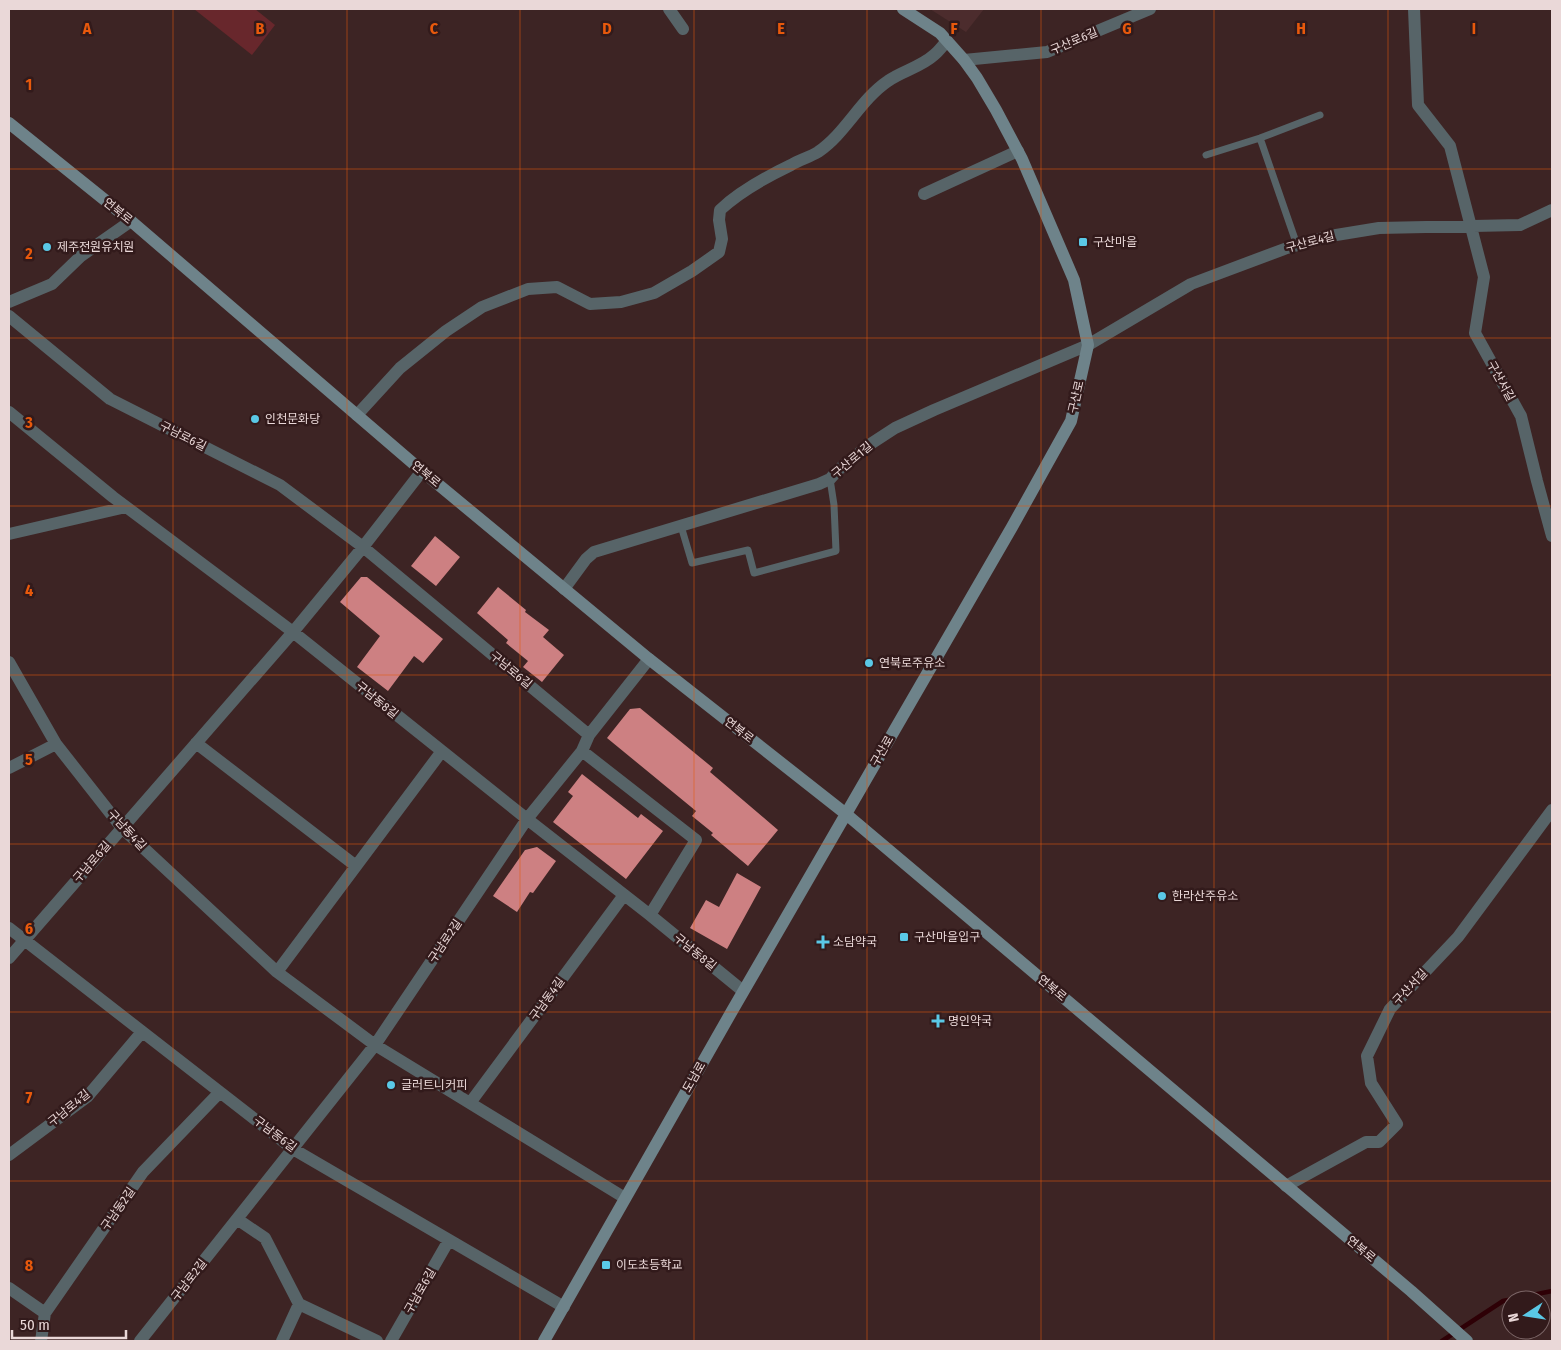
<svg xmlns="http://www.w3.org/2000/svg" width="1561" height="1350" viewBox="0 0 1561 1350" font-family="'Fira Sans Condensed','Noto Sans KR',sans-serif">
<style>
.built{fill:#4c2c2d}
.green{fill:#68272c}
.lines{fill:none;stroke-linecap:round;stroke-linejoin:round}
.stream{stroke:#2e0006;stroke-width:4.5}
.building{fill:#cd8082}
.lane{stroke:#576468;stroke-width:7}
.street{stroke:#576468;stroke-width:12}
.secondary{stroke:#6e838a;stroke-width:12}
.grid{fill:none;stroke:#e8590c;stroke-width:1;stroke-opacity:0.55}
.poi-dot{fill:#5ac8e6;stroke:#321a1b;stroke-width:2}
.labels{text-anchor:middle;stroke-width:5;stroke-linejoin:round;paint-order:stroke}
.street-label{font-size:12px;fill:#ead8d8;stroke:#321a1b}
.poi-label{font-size:12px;fill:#ead8d8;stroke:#321a1b;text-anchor:start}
.grid-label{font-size:16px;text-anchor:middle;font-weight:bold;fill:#e8590c;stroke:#321a1b;stroke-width:5;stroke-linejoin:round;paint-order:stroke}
</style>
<rect width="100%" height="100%" fill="#3d2424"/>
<path class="built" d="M 930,9 L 984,9 L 966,32 Z"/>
<path class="green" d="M 194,9 L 255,9 L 275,25 L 252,55 Z"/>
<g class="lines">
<path class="stream" d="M 1442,1341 L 1503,1301 L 1552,1291"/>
</g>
<path class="building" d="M 435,536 L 460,557 L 436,586 L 411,566 Z
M 361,577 L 367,577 L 443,639 L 423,663 L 414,656 L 388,691 L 357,667 L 380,636 L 340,602 Z
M 498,587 L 526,610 L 525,612 L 549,630 L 543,637 L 564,655 L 542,682 L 523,667 L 528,661 L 506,643 L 508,640 L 477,613 Z
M 640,708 L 713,768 L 710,772 L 778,830 L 748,866 L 711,835 L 713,833 L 692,816 L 696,811 L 607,738 L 630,709 Z
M 582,774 L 638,818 L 641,814 L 663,831 L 626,879 L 553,822 L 573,796 L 568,792 Z
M 537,847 L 556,861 L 533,893 L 530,892 L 517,912 L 493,896 L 525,850 Z
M 737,873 L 761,887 L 727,949 L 690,928 L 706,900 L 719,907 Z"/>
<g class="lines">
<path class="lane" d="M 1260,138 L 1297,245
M 1206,155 L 1260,138 L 1320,115
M 681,526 L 692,563 L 748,550 L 754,573 L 836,551 L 834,505 L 830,479"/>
<path class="street" d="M 669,9 L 683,29
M 1414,9 L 1418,105 L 1450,146 L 1484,277 L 1475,333 L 1521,416 L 1537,481 L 1552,536
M 964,60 L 1047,52 L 1150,9
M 924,194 L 1018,151
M 9,302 L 52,284 L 81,256 L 131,221
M 9,316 L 110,399 L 280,485 L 363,547 L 589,735
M 9,412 L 113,497 L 293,632 L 527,819 L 650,915 L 743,991
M 357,415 L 400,368 L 446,331 L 482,307 L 528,289 L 557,287 L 590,304 L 621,302 L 654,293 L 692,271 L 719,252 L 722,239 L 719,220 L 720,210 C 740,191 766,177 791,165 C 799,160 810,157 818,152 C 846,133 860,100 888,81 C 902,71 921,67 934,55 C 939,51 943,45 947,41
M 9,534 L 126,507
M 564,589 L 586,559 L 594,552 L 819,484 L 830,479 L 838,470 L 872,443 L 895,428 L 934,410 L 1088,345 L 1191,284 L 1287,248 L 1330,236 L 1379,228 L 1520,225 L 1552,210
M 9,662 L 56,744 L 122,828 L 277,972 L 375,1045 L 625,1198
M 196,743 L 356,866
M 582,751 L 696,840 L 650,915
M 9,768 L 56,744
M 9,928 L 293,1149 L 564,1307
M 9,958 L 293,632 L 363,547 L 422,471
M 277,972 L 442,751
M 470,1103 L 624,895
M 9,1155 L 87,1097 L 142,1032
M 1286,1186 L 1366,1142 L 1379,1142 L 1397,1124 L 1371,1083 L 1367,1056 L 1390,1009 L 1458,937 L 1552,810
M 237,1219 L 265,1238 L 299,1304 L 377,1341
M 9,1288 L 45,1313
M 41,1341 L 45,1313 L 143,1172 L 220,1092
M 140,1341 L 375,1045 L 527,819 L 582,751 L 589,735 L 649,659
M 282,1341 L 299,1304
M 391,1341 L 449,1240"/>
<path class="secondary" d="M 9,123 L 131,221 L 422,471 L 649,659 L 846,814 L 1411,1291 L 1467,1341
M 544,1341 L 732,1011 L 1012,527 L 1071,421 L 1088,345 L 1074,280 L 1022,159 L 996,110 L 977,78 L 964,60 L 940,33 L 903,9"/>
</g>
<path class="grid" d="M 173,9 L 173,1341M 347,9 L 347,1341M 520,9 L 520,1341M 694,9 L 694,1341M 867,9 L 867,1341M 1041,9 L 1041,1341M 1214,9 L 1214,1341M 1388,9 L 1388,1341M 9,169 L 1552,169M 9,338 L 1552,338M 9,506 L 1552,506M 9,675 L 1552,675M 9,844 L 1552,844M 9,1012 L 1552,1012M 9,1181 L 1552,1181"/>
<g class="poi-dot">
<rect x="1078" y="237" width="10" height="10" rx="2.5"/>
<circle cx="47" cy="247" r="5"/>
<circle cx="255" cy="419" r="5"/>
<circle cx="869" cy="663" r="5"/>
<circle cx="1162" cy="896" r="5"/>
<rect x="899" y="932" width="10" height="10" rx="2.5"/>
<path d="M820.5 934.5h5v5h5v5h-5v5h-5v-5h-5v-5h5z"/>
<path d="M935.5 1013.5h5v5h5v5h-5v5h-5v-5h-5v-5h5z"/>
<circle cx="391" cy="1085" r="5"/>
<rect x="601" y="1260" width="10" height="10" rx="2.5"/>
</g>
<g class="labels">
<g class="street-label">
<text transform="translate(1074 41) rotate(-23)" y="4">구산로6길</text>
<text transform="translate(118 211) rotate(39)" y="4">연북로</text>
<text transform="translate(1310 242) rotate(-15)" y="4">구산로4길</text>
<text transform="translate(1501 381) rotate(61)" y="4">구산서길</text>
<text transform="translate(1076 397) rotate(-77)" y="4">구산로</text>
<text transform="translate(183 436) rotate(27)" y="4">구남로6길</text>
<text transform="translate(852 460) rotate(-40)" y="4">구산로1길</text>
<text transform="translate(426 474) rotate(40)" y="4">연북로</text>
<text transform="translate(511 670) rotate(40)" y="4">구남로6길</text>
<text transform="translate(377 700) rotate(39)" y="4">구남동8길</text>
<text transform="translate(739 730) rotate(38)" y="4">연북로</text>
<text transform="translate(882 751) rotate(-60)" y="4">구산로</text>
<text transform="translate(127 830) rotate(47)" y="4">구남동4길</text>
<text transform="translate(92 862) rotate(-49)" y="4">구남로6길</text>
<text transform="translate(445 941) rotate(-56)" y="4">구남로2길</text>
<text transform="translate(695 952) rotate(39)" y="4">구남동8길</text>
<text transform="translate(1410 987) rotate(-47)" y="4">구산서길</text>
<text transform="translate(1052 988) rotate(40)" y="4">연북로</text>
<text transform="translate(547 999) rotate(-54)" y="4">구남동4길</text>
<text transform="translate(694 1077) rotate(-60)" y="4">도남로</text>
<text transform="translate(69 1108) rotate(-39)" y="4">구남로4길</text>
<text transform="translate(275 1134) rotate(37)" y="4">구남동6길</text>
<text transform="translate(118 1209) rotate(-55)" y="4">구남동2길</text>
<text transform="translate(1361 1249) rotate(40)" y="4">연북로</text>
<text transform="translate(189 1280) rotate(-52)" y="4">구남로2길</text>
<text transform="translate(420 1291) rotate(-60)" y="4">구남로6길</text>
</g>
<g class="poi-label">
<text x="1093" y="246">구산마을</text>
<text x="57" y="251">제주전원유치원</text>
<text x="265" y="423">인천문화당</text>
<text x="879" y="667">연북로주유소</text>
<text x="1172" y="900">한라산주유소</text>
<text x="914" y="941">구산마을입구</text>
<text x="833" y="946">소담약국</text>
<text x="948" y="1025">명인약국</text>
<text x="401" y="1089">글러트니커피</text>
<text x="616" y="1269">이도초등학교</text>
</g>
</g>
<g class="grid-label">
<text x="87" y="34">A</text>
<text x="260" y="34">B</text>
<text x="434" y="34">C</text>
<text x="607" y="34">D</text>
<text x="781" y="34">E</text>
<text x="954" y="34">F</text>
<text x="1127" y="34">G</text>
<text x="1301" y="34">H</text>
<text x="1474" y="34">I</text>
<text x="29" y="90">1</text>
<text x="29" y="259">2</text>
<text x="29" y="428">3</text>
<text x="29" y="596">4</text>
<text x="29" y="765">5</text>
<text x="29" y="934">6</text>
<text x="29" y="1103">7</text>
<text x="29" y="1271">8</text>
</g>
<rect width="1561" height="1350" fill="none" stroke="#ead8d8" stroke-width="20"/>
<g transform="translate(1526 1315) rotate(258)"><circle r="24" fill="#321a1b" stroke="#7c6667"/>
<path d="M0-4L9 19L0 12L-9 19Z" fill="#5ac8e6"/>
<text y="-8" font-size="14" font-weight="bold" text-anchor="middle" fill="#ead8d8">N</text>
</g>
<path d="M12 1330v8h114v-8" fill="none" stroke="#ead8d8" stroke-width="2.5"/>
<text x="20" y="1330" font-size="15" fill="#ead8d8" stroke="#321a1b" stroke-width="4" paint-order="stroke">50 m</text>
</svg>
